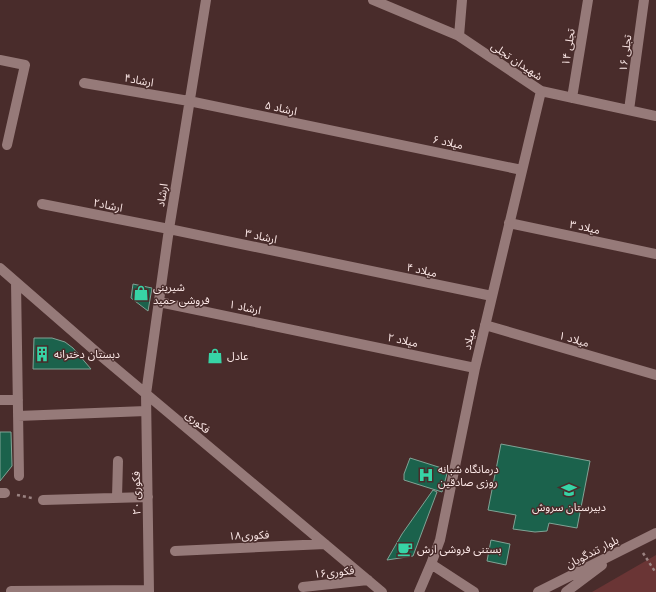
<svg xmlns="http://www.w3.org/2000/svg" width="656" height="592" viewBox="0 0 656 592" font-family="'Varela Round','Noto Sans Arabic',sans-serif">
<style>
.green{fill:#6a3535}
.building{fill:#1b624c;stroke:#80a395}
.lines{fill:none;stroke-linecap:round;stroke-linejoin:round}
.path{stroke:#9b8382;stroke-width:2.5;stroke-dasharray:3 3;stroke-linecap:butt}
.minor{stroke:#967a79;stroke-width:10}
.labels{text-anchor:middle;stroke-width:3;stroke-linejoin:round;paint-order:stroke}
.street-label{font-size:11px;fill:#fce8e7;stroke:#492c2b}
.poi-label{font-size:11px;fill:#fce8e7;stroke:#492c2b;text-anchor:start}
</style>
<rect width="100%" height="100%" fill="#492c2b"/>
<path class="green" d="M 656,555 L 656,592 L 592,592 Z"/>
<path class="building" d="M 133,284 L 152,288 L 148,311 L 131,298 Z
M 34,338 L 52,338 L 65,342 L 73,348 L 91,369 L 33,369 Z
M 0,432 L 11,432 L 12,466 L 0,481 Z
M 501,444 L 590,461 L 577,528 L 549,523 L 547,531 L 535,532 L 513,529 L 516,515 L 488,510 Z
M 410,458 L 448,470 L 442,492 L 404,480 L 404,474 Z
M 433,490 L 437,492 L 413,556 L 387,560 L 402,534 Z
M 491,540 L 510,544 L 506,565 L 487,561 Z"/>
<g class="lines">
<path class="path" d="M 17,495 L 32,498
M 643,553 L 656,573"/>
<path class="minor" d="M 373,0 L 459,36 L 541,91 L 656,116
M 459,36 L 462,0
M 0,60 L 25,65 L 7,145
M 84,83 L 189,101 L 522,170
M 572,98 L 588,0
M 629,110 L 644,0
M 42,204 L 169,229 L 492,296
M 509,223 L 656,254
M 0,268 L 101,356 L 382,592
M 16,282 L 19,476
M 159,302 L 475,368
M 485,325 L 656,375
M 0,400 L 18,400
M 18,416 L 146,411
M 0,493 L 5,493
M 117,497 L 118,461
M 43,500 L 148,497
M 175,551 L 325,544
M 431,564 L 474,592
M 303,587 L 368,580
M 11,591 L 149,590
M 149,592 L 146,394 L 169,229 L 206,0
M 419,592 L 431,564 L 440,540 L 475,368 L 541,91
M 538,592 L 656,533
M 566,592 L 602,565"/>
</g>
<defs>
<g id="shop-bare" transform="scale(1.2)"><path d="M-5-2.5h2.3a2.7 3.5 0 0 1 5.4 0H5L5.5 6h-11ZM-1.5-2.5h3a1.5 2.3 0 0 0-3 0Z" fill="#37d4a6" stroke="#492c2b" stroke-width="2.5" paint-order="stroke"/></g>
<g id="building-bare" transform="scale(1.2)"><path d="M-4-6H4V6H1V3H-1V6H-4ZM-2.5-4.3h1.7v1.8h-1.7ZM.8-4.3h1.7v1.8H.8ZM-2.5-1h1.7V.8h-1.7ZM.8-1h1.7V.8H.8Z" fill="#37d4a6" stroke="#492c2b" stroke-width="2.5" paint-order="stroke"/></g>
<g id="hospital-bare" transform="scale(1.2)"><path d="M-5-5h3v3.5h4V-5h3V5h-3V1.5h-4V5h-3Z" fill="#37d4a6" stroke="#492c2b" stroke-width="2.5" paint-order="stroke"/></g>
<g id="school-bare" transform="scale(1.2)"><path d="M0-5L7-2L0 1L-7-2ZM-4 1L0 2.5L4 1V4Q0 6-4 4Z" fill="#37d4a6" stroke="#492c2b" stroke-width="2.5" paint-order="stroke"/></g>
<g id="cafe-bare" transform="scale(1.2)"><path d="M-5.5-4.5H6V0H3Q3 3.5 0 3.5H-2.5Q-5.5 3.5-5.5 0ZM3-3.2v2h1.7v-2ZM-6 4.5H4V6H-6Z" fill="#37d4a6" stroke="#492c2b" stroke-width="2.5" paint-order="stroke"/></g>
</defs>
<g fill-rule="evenodd">
<use href="#shop-bare" x="141" y="293"/>
<use href="#building-bare" x="42" y="354"/>
<use href="#shop-bare" x="215" y="356"/>
<use href="#hospital-bare" x="426" y="475"/>
<use href="#school-bare" x="569" y="490"/>
<use href="#cafe-bare" x="405" y="549"/>
</g>
<g class="labels">
<g class="street-label">
<text transform="translate(568 47) rotate(-81)" y="4">تجلی ۱۴</text>
<text transform="translate(625 53) rotate(-82)" y="4">۱۶ تجلی</text>
<text transform="translate(517 61) rotate(34)" y="4">شهیدان تجلی</text>
<text transform="translate(139 80) rotate(10)" y="4">۴ارشاد</text>
<text transform="translate(281 108) rotate(12)" y="4">۵ ارشاد</text>
<text transform="translate(448 142) rotate(12)" y="4">۶ میلاد</text>
<text transform="translate(162 195) rotate(-81)" y="4">ارشاد</text>
<text transform="translate(108 205) rotate(11)" y="4">۲ارشاد</text>
<text transform="translate(585 227) rotate(12)" y="4">۳ میلاد</text>
<text transform="translate(261 236) rotate(12)" y="4">۳ ارشاد</text>
<text transform="translate(422 270) rotate(12)" y="4">۴ میلاد</text>
<text transform="translate(245 307) rotate(12)" y="4">۱ ارشاد</text>
<text transform="translate(469 339) rotate(-77)" y="4">میلاد</text>
<text transform="translate(574 339) rotate(16)" y="4">۱ میلاد</text>
<text transform="translate(403 340) rotate(12)" y="4">۲ میلاد</text>
<text transform="translate(198 422) rotate(40)" y="4">فکوری</text>
<text transform="translate(136 493) rotate(-91)" y="4">فکوری ۲۰</text>
<text transform="translate(249 535) rotate(-2)" y="4">فکوری۱۸</text>
<text transform="translate(592 552) rotate(-27)" y="4">بلوار تندگویان</text>
<text transform="translate(334 572) rotate(-6)" y="4">فکوری۱۶</text>
</g>
<g class="poi-label">
<text x="153" y="291">شیرینی<tspan x="153" dy="13">فروشی حمید</tspan></text>
<text x="54" y="358">دبستان دخترانه</text>
<text x="227" y="360">عادل</text>
<text x="438" y="473">درمانگاه شبانه<tspan x="438" dy="13">روزی صادقین</tspan></text>
<text x="569" y="511" text-anchor="middle">دبیرستان سروش</text>
<text x="417" y="553">بستنی فروشی ارش</text>
</g>
</g>
</svg>
